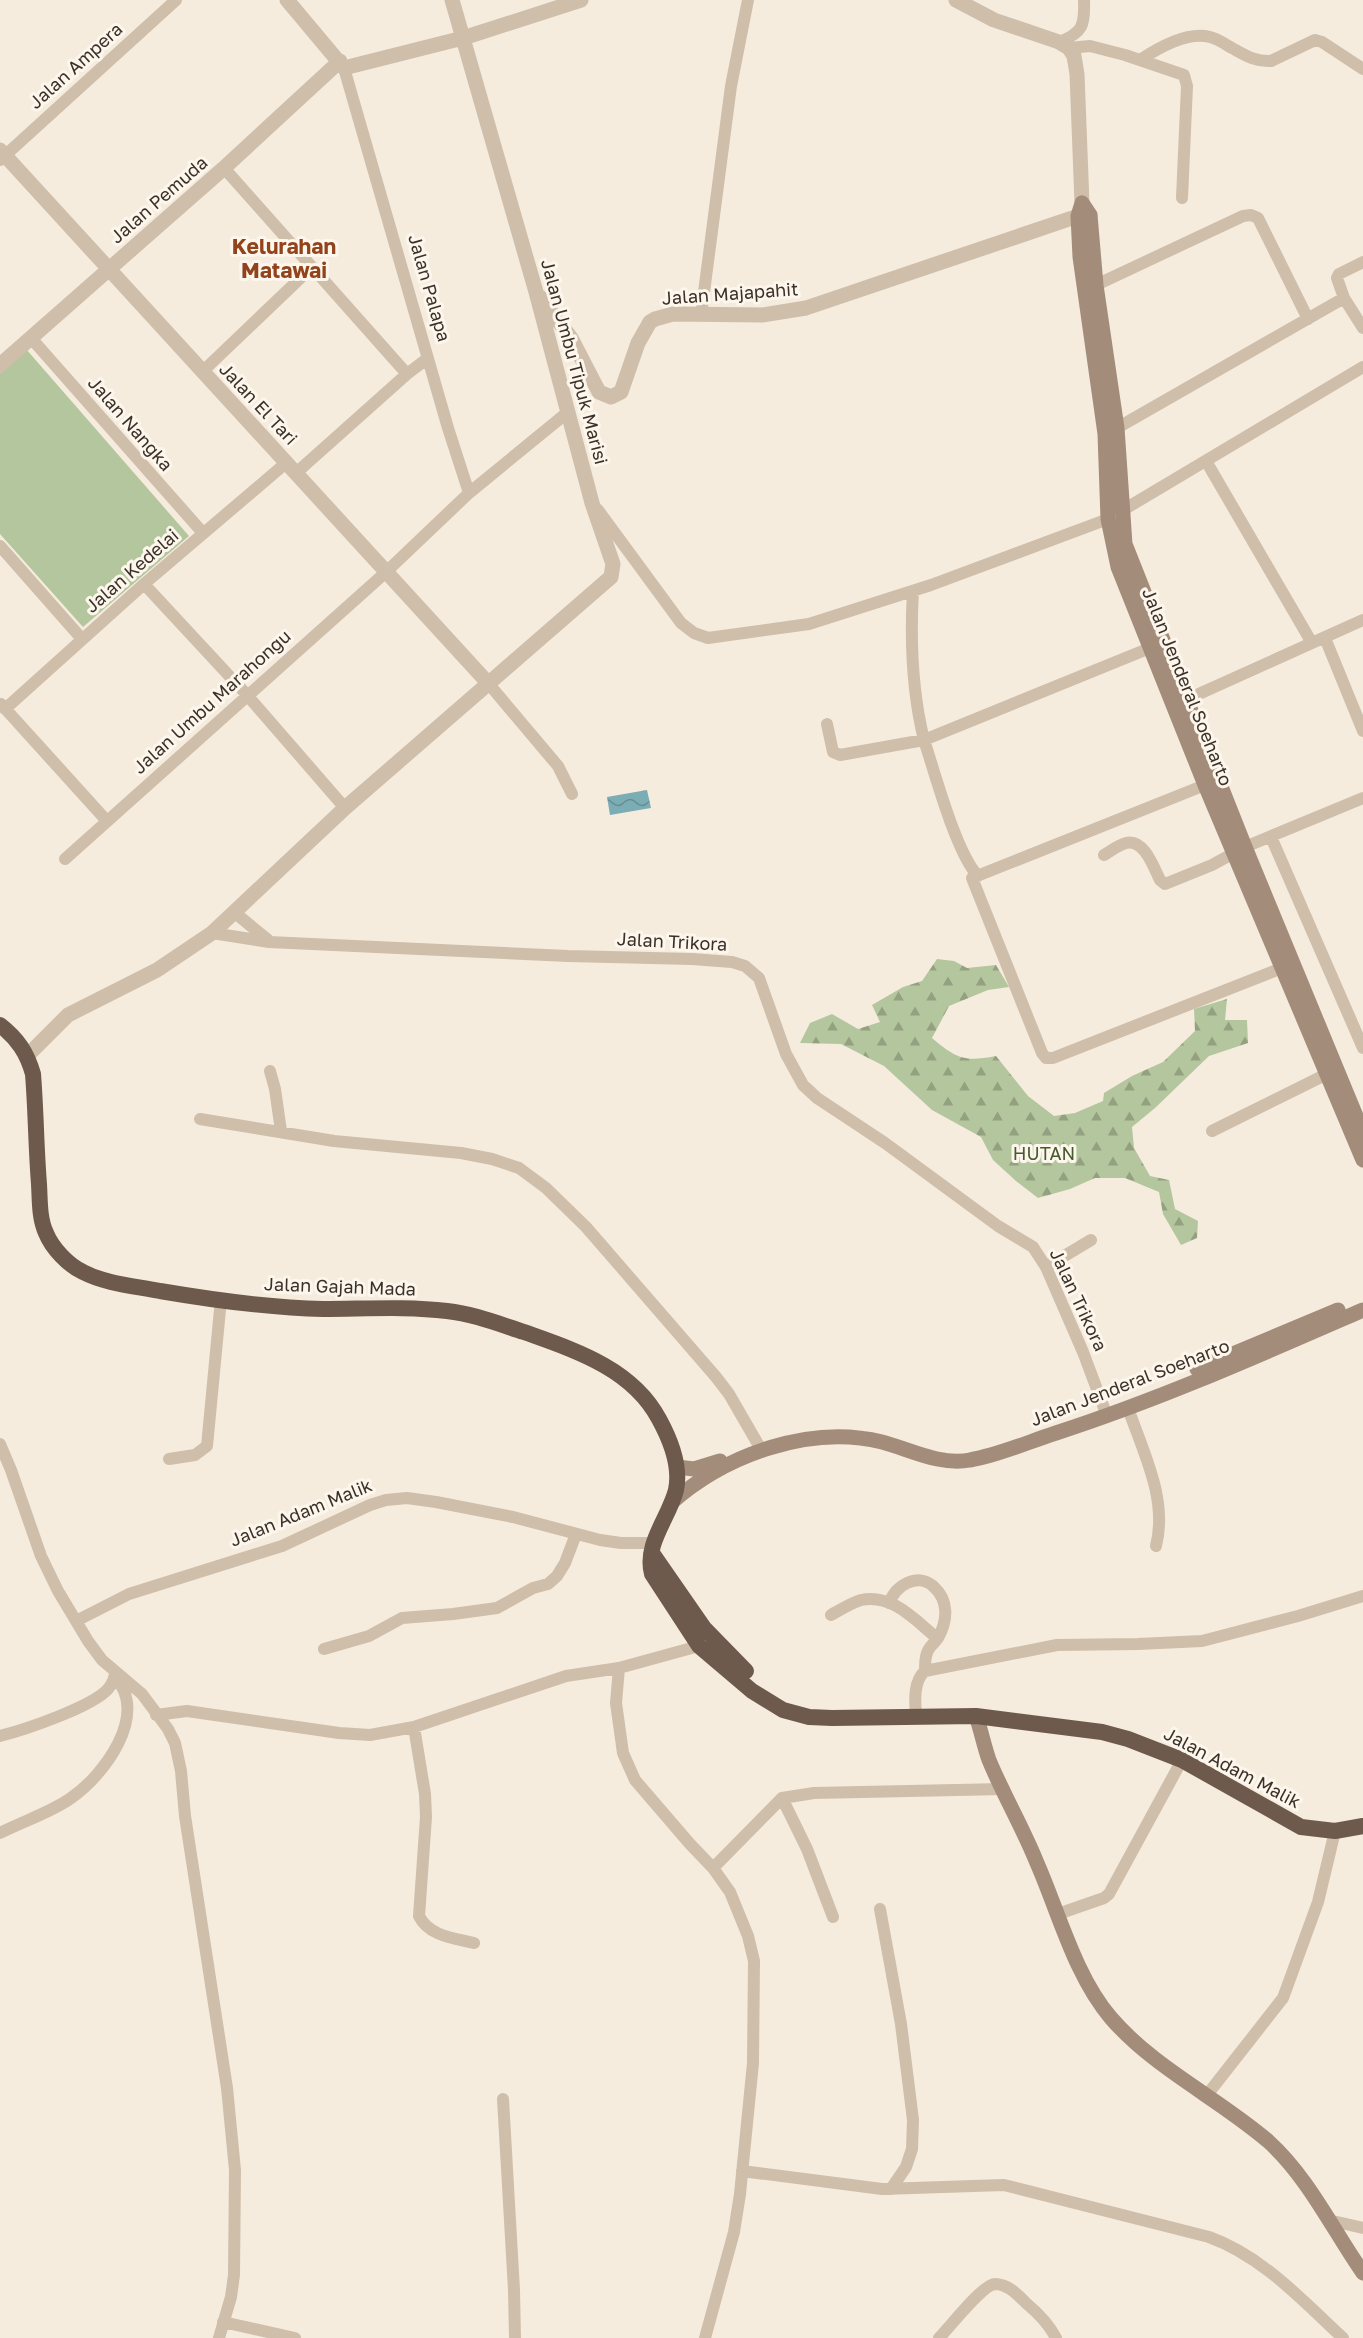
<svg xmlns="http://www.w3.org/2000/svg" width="1363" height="2338" viewBox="0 0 1363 2338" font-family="'Golos Text',sans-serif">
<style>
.forest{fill:url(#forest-firs)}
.pitch{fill:#b4c69d}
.water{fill:url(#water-waves)}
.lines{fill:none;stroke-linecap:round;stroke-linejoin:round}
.minor{stroke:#cfbea9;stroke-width:12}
.tertiary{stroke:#cfbea9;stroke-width:15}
.secondary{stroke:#a38d7a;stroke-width:15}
.trunk{stroke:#6e5a4c;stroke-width:16}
.labels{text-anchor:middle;stroke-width:6;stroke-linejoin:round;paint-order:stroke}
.street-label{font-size:18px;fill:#3b3129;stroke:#fcf6ec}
.park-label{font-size:18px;fill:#455c2b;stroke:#fcf6ec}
.quarter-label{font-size:21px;font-weight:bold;fill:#92431b;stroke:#fcf6ec}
</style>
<defs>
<pattern id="forest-firs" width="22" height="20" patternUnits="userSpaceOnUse" patternTransform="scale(1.5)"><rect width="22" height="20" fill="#b4c69d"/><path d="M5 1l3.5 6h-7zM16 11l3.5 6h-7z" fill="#94a180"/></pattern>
<pattern id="water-waves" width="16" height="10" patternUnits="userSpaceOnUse" patternTransform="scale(1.5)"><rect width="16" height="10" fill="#7badb5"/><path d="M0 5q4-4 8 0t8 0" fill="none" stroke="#668d93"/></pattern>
</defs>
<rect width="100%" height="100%" fill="#f5ecde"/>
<path class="forest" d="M 937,959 L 954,961 L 967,968 L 996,965 L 1009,987 L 988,990 L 949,1006 L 932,1038 C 957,1059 964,1062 996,1056 L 1028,1096 L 1054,1116 L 1075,1113 L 1103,1101 L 1104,1093 L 1132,1076 L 1163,1062 L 1195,1031 L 1194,1009 L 1227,999 L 1225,1020 L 1247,1020 L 1248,1043 L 1209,1056 L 1155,1108 L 1132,1127 L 1134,1148 L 1150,1176 L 1169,1180 L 1175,1209 L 1198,1221 L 1197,1238 L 1181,1245 L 1163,1214 L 1159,1192 L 1125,1178 L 1095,1178 L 1070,1189 L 1038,1198 L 1016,1181 L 993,1160 L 981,1137 L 932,1110 L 884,1066 L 841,1044 L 800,1043 L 810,1023 L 832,1014 L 858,1029 L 880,1022 L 872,1005 L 903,987 L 922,981 Z"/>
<path class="pitch" d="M 26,349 L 189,536 L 83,627 L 0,534 L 0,373 Z"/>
<path class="water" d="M 647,790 L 651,808 L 610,815 L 607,797 Z"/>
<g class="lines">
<path class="minor" d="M 1059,42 C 1083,33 1085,25 1084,0
M 1069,48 L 1090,46 L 1125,55 L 1184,75 L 1187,86 L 1182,198
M 1140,60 C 1158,48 1188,31 1210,37 C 1218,39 1225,44 1232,48 C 1245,55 1255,62 1271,61 L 1315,40 L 1322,42 L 1363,69
M 0,160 L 176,0
M 224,168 L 407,374
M 1096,285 L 1243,216 L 1251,215 L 1258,218 L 1308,319
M 1344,298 L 1337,278 L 1339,274 L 1363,262
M 701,315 L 731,86 L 748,0
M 31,338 L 203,533
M 202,372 L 312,267
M 1110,432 L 1344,298 L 1363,328
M 1206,461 L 1312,643
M 296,473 L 407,374 L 428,358
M 469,493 L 568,412
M 598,510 L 681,623 L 694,633 L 708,638 L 809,624 L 931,585 L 1108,519 L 1363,367
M 0,546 L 82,639
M 144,584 L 247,695 L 345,808
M 913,591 C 910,642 912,691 924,740 L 1150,648
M 1325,638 L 1363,731
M 488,683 L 558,766 L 572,794
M 1181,702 L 1363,620
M 1,704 L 106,820
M 5,709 L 144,584 L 286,463
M 827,724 L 833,752 L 840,755 L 924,740 C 935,773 956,853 978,876
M 1205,785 L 972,878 L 1042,1053 L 1046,1058 L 1053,1058 L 1282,968
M 1271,837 L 1363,1048
M 1104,855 C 1111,851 1118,845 1126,843 C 1144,838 1154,868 1160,880 L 1165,884 L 1212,865 L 1245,847 L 1363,798
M 65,859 L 385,573 L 469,493 L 448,428 L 344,68
M 234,912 L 268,940
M 212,933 L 269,942 L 568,956 L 692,959 L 732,962 L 745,966 L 759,978 L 786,1054 L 803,1085 L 817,1098 L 885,1143 L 998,1226 L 1033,1247 L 1046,1267 L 1083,1352 L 1104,1408 L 1105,1417
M 270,1071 L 275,1089 L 281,1131
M 200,1119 L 334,1141 L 461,1153 L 492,1159 L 519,1168 L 546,1188 L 586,1227 L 716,1377 L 729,1394 L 762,1451
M 1212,1131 L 1333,1071
M 1046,1267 L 1091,1240
M 1128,1408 C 1143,1452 1168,1499 1156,1546
M 0,1444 L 11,1470 L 41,1556 L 58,1591 L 88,1641 L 102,1660 L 142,1694 L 168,1729 L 175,1743 L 181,1771 L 185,1816 L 227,2088 L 235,2170 L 234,2275 L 231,2297 L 219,2338
M 169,1459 L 195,1455 L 207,1446 L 221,1299
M 889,1603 C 893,1594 897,1588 907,1583 C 917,1579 924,1579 933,1586 C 949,1600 948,1620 938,1638 C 935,1643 929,1646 927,1653 C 925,1658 925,1665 925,1671
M 831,1615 C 840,1610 851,1603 861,1600 C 892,1593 916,1621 937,1638
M 76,1621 L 129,1594 L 282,1546 L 370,1505 L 386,1500 L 407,1498 L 436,1502 L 513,1517 L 600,1540 L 621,1543 L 654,1543
M 324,1649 L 369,1636 L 402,1618 L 453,1614 L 497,1608 L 533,1588 L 548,1584 L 557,1576 L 565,1563 L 576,1534
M 619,1668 L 616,1703 L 623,1753 L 635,1780 L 690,1844 L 713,1868 L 730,1892 L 748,1936 L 754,1961 L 753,2063 L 740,2194 L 734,2232 L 705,2338
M 156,1715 L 187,1711 L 339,1733 L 370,1735 L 414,1727 L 566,1676 L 619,1668 L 699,1646
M 916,1716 C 915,1702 913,1681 925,1671 L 1057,1645 L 1138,1644 L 1202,1641 L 1298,1616 L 1363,1596
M 414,1727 L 425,1794 L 426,1817 L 419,1916 C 429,1936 453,1938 474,1943
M 0,1736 C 24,1730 92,1707 108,1689 C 112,1684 115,1678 115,1672
M 782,1798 L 807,1849 L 833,1917
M 0,1833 C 23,1821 50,1813 71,1798 C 103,1776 150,1715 115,1677
M 713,1868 L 782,1798 L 814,1793 L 1004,1789
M 880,1909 L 901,2024 L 913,2120 L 912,2149 L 906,2167 L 891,2189
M 1058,1914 L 1104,1898 L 1109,1894 L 1182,1760
M 1207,2095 L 1283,1998 L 1318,1902 L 1335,1831
M 503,2099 L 514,2290 L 515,2338
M 742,2171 L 882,2189 L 1004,2185 L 1209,2237 C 1262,2256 1302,2300 1343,2338
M 1328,2220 L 1363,2228
M 223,2322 L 295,2338
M 939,2338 C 950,2327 982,2285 995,2284 C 1008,2284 1018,2295 1026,2303 C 1038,2313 1049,2324 1056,2338"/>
<path class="tertiary" d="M 287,0 L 344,68 L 463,38 L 581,0
M 956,0 L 994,20 L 1059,42 L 1069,48 L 1074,56 L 1077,74 L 1082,203
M 0,150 L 488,683
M 540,297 L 571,338 L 599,392 L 611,397 L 621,392 L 638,343 L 650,322 L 655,319 L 673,314 L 762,315 L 806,308 L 1078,216 L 1090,215
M 0,365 L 224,168 L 340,61
M 27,1056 L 68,1015 L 157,970 L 212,933 L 345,808 L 611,577 L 613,564 L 592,503 L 536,292 L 452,0"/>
<path class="secondary" d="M 1082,203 L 1078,216 L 1080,257 L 1105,434 L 1108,519 L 1118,567 L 1205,785 L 1363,1160
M 1082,203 L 1090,215 L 1096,285 L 1117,428 L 1125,544 L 1245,847 L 1363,1133
M 1197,1369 L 1338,1310
M 677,1467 L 694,1469 L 720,1461
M 671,1503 C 725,1455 810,1424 882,1442 C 909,1449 940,1466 970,1460 C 999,1455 1028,1442 1056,1433 C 1161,1399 1262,1354 1363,1310
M 976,1716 C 981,1730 984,1746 989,1760 C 1003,1794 1023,1828 1037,1863 C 1059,1913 1075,1976 1111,2018 C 1154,2068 1218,2098 1268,2141 C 1308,2177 1333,2230 1363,2273"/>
<path class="trunk" d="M 0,1025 C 18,1039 27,1053 33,1074 C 36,1111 36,1147 39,1184 C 40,1200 39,1218 46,1233 C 52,1248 68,1265 83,1272 C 106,1284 135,1286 160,1291 C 213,1300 269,1308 323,1309 C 364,1309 406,1306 447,1311 C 474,1314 499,1324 524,1332 C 574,1350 632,1368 659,1419 C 670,1439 681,1466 676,1490 C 669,1518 644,1544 652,1574 L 699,1646 L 752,1691 L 783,1710 L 809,1717 L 832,1718 L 976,1716 L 1102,1732 L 1128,1739 L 1182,1760 L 1301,1827 L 1335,1831 L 1363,1826
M 652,1553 L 704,1628 L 746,1671"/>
</g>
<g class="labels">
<g class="street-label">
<text transform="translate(76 66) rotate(-42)" y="6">Jalan Ampera</text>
<text transform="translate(159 200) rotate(-41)" y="6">Jalan Pemuda</text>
<text transform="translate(429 288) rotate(74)" y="6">Jalan Palapa</text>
<text transform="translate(730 294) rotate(-4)" y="6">Jalan Majapahit</text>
<text transform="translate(574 362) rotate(75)" y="6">Jalan Umbu Tipuk Marisi</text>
<text transform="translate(258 404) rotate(47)" y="6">Jalan El Tari</text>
<text transform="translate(130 424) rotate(49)" y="6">Jalan Nangka</text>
<text transform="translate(132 571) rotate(-41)" y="6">Jalan Kedelai</text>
<text transform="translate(1187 687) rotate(68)" y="6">Jalan Jenderal Soeharto</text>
<text transform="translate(212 702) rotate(-42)" y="6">Jalan Umbu Marahongu</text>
<text transform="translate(672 942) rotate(3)" y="6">Jalan Trikora</text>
<text transform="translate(340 1287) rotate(2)" y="6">Jalan Gajah Mada</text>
<text transform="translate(1078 1300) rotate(65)" y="6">Jalan Trikora</text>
<text transform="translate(1130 1383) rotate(-21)" y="6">Jalan Jenderal Soeharto</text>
<text transform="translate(301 1513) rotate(-22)" y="6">Jalan Adam Malik</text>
<text transform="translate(1232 1768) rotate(28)" y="6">Jalan Adam Malik</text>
</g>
<g class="park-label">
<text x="1044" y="1160">HUTAN</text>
</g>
<g class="quarter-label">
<text x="284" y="254">Kelurahan<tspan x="284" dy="24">Matawai</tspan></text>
</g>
</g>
</svg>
